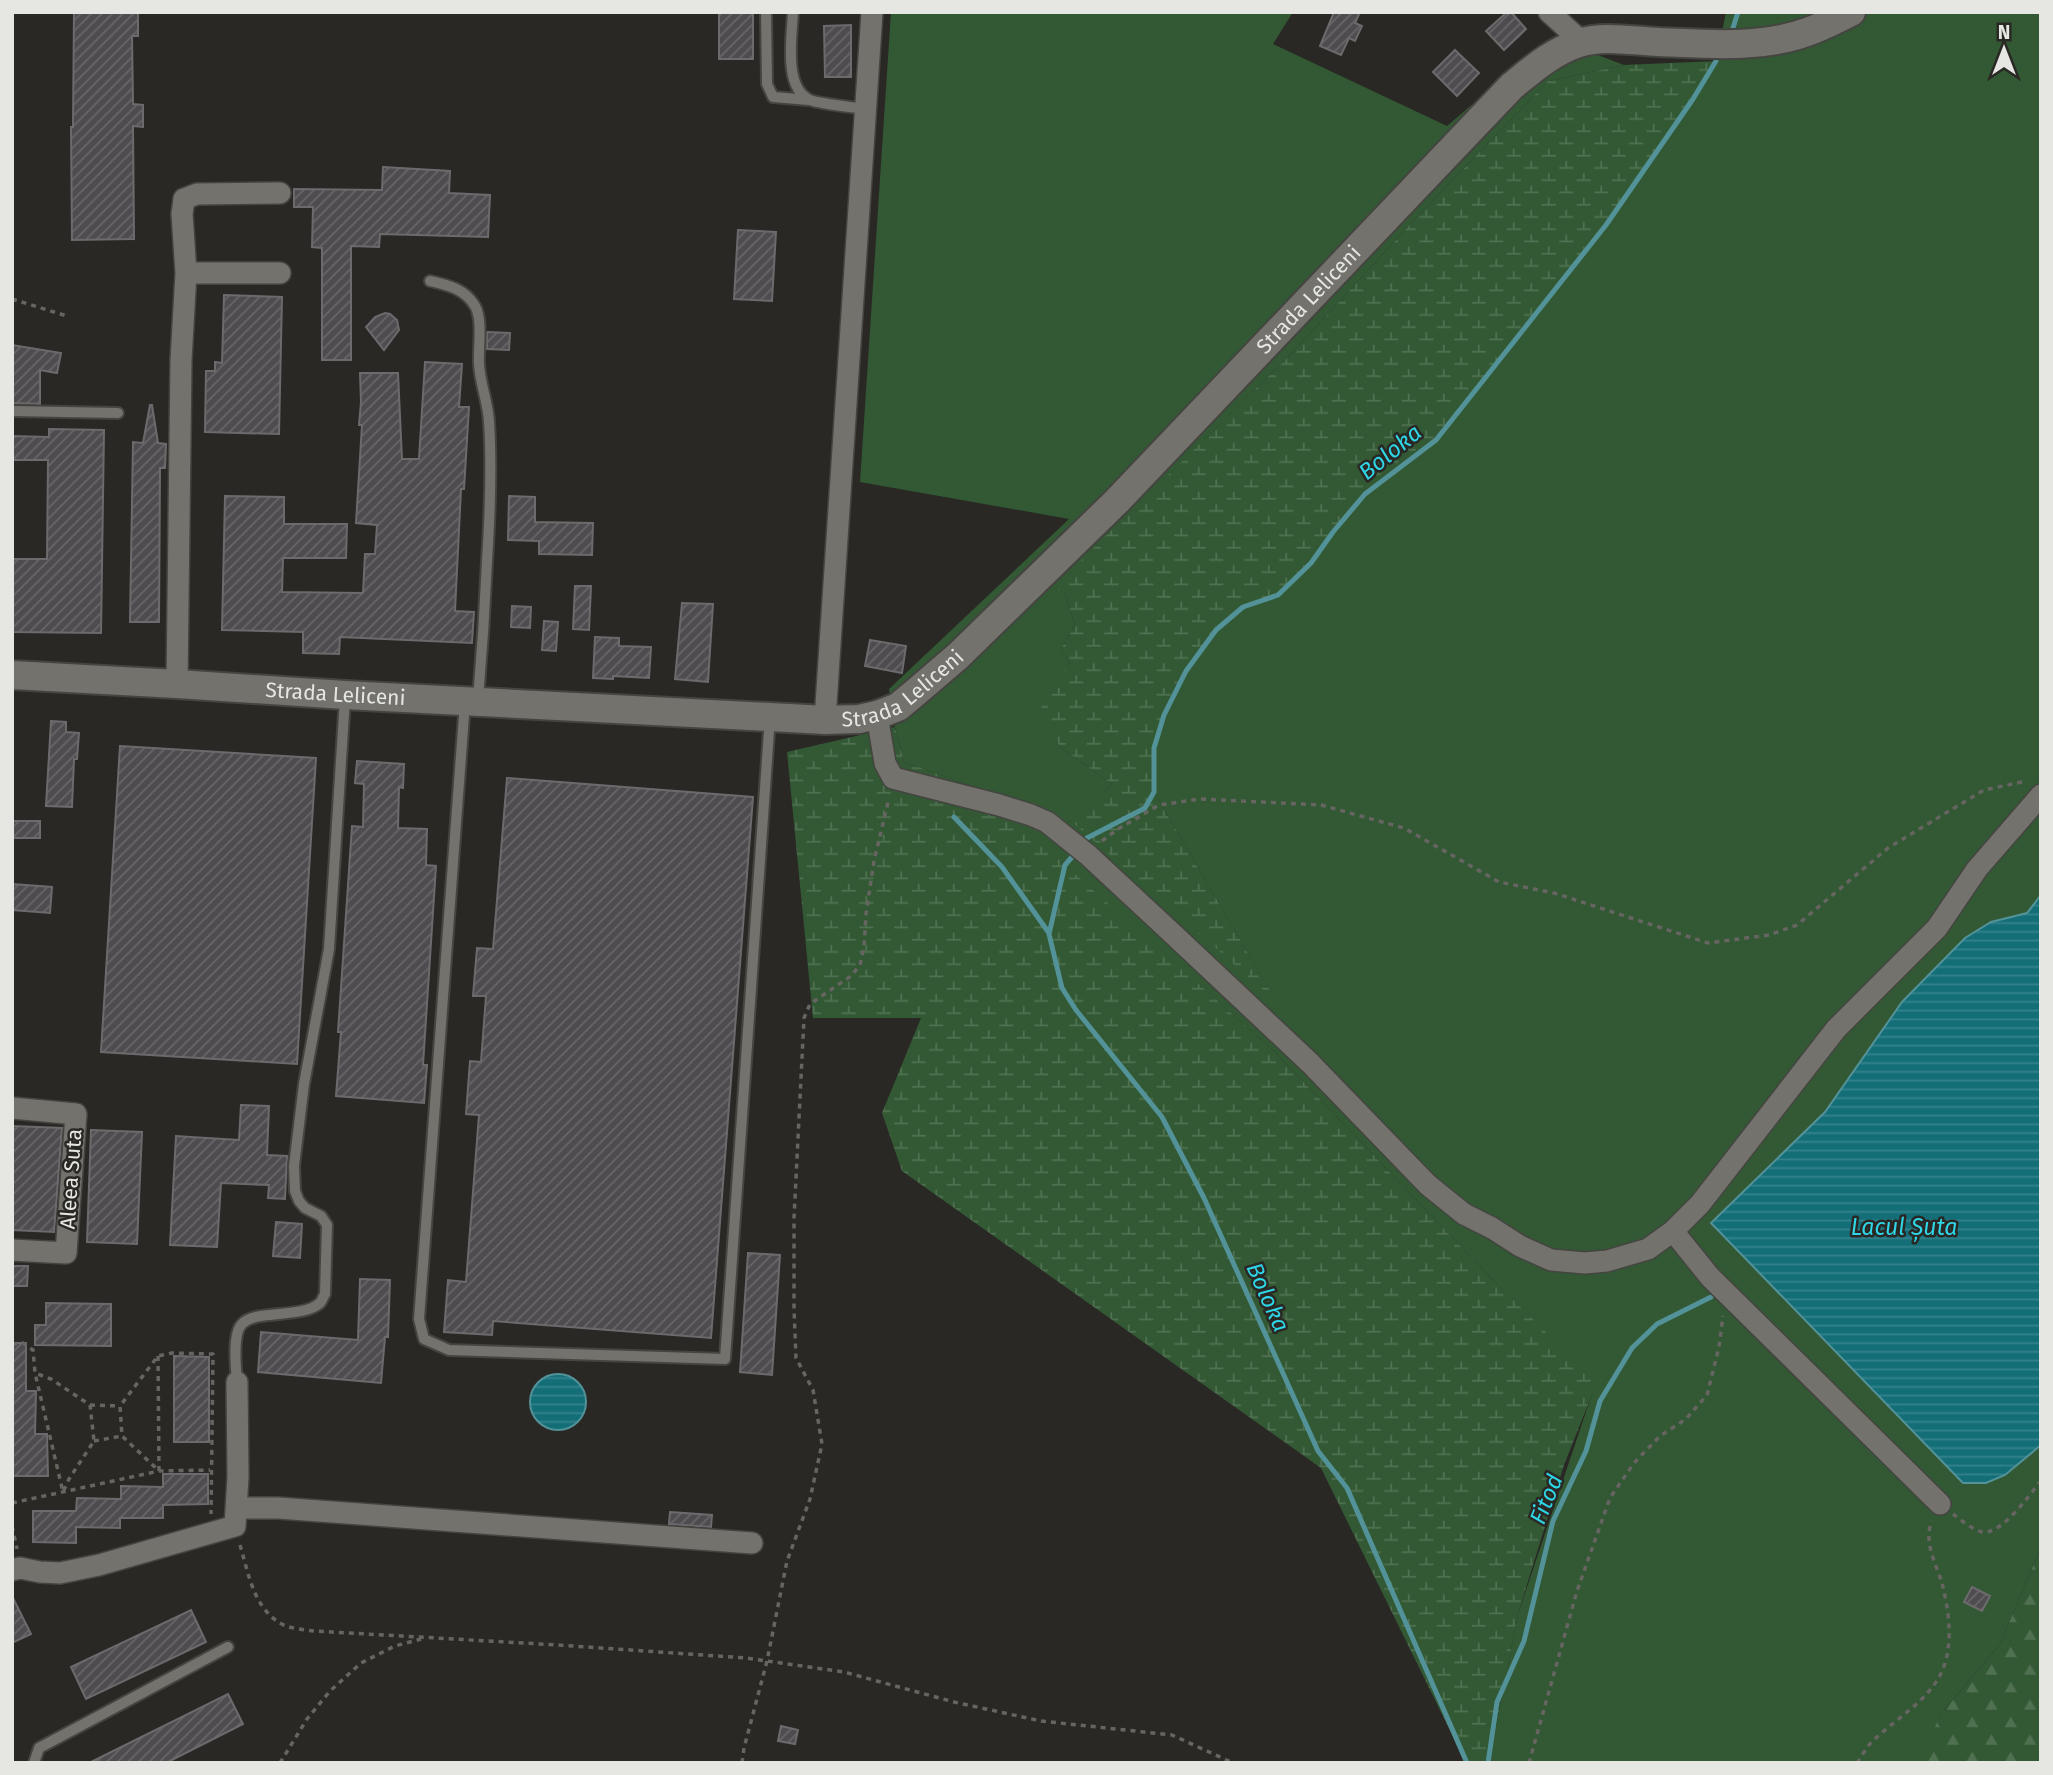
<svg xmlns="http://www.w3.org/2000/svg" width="2053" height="1775" viewBox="0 0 2053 1775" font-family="'Fira Sans',sans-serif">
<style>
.green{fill:#325934}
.forest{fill:url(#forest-firs)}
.wetland{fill:url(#wetland-marsh)}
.water{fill:url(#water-rules);stroke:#529298;stroke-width:2}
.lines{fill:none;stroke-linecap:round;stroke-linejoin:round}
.stream{stroke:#529298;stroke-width:5}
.building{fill:url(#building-hatch);stroke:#6d6a6e;stroke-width:2}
.service-casing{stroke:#444440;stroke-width:14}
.minor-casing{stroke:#444440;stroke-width:24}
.secondary-casing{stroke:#444440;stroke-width:32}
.path{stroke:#666561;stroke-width:3.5;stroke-dasharray:5 5;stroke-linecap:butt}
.service{stroke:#73726d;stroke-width:10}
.minor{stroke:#73726d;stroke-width:21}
.secondary{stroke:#73726d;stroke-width:28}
.labels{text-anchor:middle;stroke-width:5;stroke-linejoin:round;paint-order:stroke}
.street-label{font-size:21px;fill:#e6e6e3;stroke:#292824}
.water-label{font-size:23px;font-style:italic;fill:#2ed6e7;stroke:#292824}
</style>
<defs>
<pattern id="forest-firs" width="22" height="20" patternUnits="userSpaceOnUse" patternTransform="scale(1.75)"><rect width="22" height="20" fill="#325934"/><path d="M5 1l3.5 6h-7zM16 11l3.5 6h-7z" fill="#507151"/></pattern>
<pattern id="wetland-marsh" width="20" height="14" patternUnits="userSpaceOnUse" patternTransform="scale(1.75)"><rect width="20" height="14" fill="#325934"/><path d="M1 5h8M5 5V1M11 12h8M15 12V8" fill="none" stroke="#507151"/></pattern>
<pattern id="water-rules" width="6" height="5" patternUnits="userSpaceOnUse" patternTransform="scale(1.75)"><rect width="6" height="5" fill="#136e78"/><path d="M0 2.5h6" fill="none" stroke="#35838b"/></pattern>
<pattern id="building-hatch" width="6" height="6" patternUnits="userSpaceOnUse" patternTransform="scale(1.75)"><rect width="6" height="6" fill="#4f4c50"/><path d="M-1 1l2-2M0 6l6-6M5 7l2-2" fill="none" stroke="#686669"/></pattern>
</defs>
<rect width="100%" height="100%" fill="#292824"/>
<path class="green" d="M 891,12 L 1293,12 L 1273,44 L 1447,126 L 1510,72 L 1553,38 L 1624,65 L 1548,81 L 1417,217 L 1292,353 L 1054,588 L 1065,593 L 1075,625 L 1061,649 L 1070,663 L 1060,747 L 1112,784 L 1072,821 L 1274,998 L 1154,792 L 1154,748 L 1164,715 L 1186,671 L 1216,630 L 1243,607 L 1278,595 L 1311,563 L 1333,532 L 1365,494 L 1436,440 L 1606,225 L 1716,62 L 1726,12 L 2041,12 L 2041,1547 L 2000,1644 L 1940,1715 L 1926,1763 L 1489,1763 L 1518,1614 L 1596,1382 L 1492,1279 L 1275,1052 L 1028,833 L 1070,821 L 904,762 L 895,727 L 889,689 L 1069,519 L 860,482 Z"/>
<path class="forest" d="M 2041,1547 L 2041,1763 L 1920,1763 L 1940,1715 L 2000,1644 Z"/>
<path class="wetland" d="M 1716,61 L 1606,225 L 1436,440 L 1365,494 L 1333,532 L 1311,563 L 1278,595 L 1243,607 L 1216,630 L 1186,671 L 1164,715 L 1154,748 L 1154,792 L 1276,1001 L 1071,821 L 1029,833 L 1275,1052 L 1492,1279 L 1597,1382 L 1564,1465 L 1518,1614 L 1489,1763 L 1466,1763 L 1321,1468 L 902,1171 L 882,1113 L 921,1018 L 813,1018 L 787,752 L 895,727 L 904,762 L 1071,821 L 1112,784 L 1060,747 L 1041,707 L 1070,663 L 1061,649 L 1075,625 L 1065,593 L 1053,588 L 1292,353 L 1417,217 L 1548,81 L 1624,65 Z"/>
<path class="water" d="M 2041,895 L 2041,1445 L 2005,1475 L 1986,1483 L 1963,1483 L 1711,1223 L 1825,1112 L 1902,1002 L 1965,938 L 1991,922 L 2027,913 Z
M530 1402a28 28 0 1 1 56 0a28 28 0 1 1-56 0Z"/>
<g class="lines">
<path class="stream" d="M 1733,28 L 1738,12
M 954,817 L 1002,867 L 1049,933
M 1087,838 L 1145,808 L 1154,792 L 1154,748 L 1164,715 L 1186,671 L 1216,630 L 1243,607 L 1278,595 L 1311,563 L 1333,532 L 1365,494 L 1436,440 L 1606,225 L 1693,99 L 1716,61
M 1072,857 L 1065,865 L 1049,934 L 1062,988 L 1076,1010 L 1162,1117 L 1204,1198 L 1318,1451 L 1347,1488 L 1467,1763
M 1488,1763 L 1497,1702 L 1524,1641 L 1553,1521 L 1586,1451 L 1600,1401 L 1632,1348 L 1657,1324 L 1711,1297"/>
</g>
<path class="building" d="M 74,12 L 138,12 L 138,36 L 132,36 L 133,104 L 143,105 L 143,127 L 133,126 L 134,239 L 72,240 L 71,127 L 73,127 Z
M 719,12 L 753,12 L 753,59 L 719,59 Z
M 1334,12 L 1360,12 L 1355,23 L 1362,26 L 1355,41 L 1349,38 L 1341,55 L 1320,46 Z
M 1507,12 L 1511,12 L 1526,29 L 1504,50 L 1486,31 Z
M 851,25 L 851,77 L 825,77 L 824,26 Z
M 1455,50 L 1479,73 L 1457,96 L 1433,72 Z
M 383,167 L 450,171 L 449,193 L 490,195 L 488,237 L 380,234 L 379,247 L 351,246 L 351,360 L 322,360 L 322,248 L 312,247 L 313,207 L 294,207 L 294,189 L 382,190 Z
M 738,230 L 776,232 L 772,301 L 734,299 Z
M 224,295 L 282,297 L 279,434 L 205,432 L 206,371 L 215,371 L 215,362 L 222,363 Z
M 385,313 L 390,314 L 397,320 L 399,330 L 384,350 L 366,327 L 375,317 Z
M 487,332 L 510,333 L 509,350 L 487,349 Z
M 12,345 L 61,353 L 57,373 L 40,370 L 40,404 L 12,403 Z
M 425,362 L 462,364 L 459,407 L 469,407 L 464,489 L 461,489 L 455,611 L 474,612 L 472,643 L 340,637 L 339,654 L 303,653 L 303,632 L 222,630 L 225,496 L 284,497 L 284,524 L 347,524 L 346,558 L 283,558 L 282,592 L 363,593 L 365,554 L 375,554 L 377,525 L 356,523 L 362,425 L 359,425 L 361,402 L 360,373 L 398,373 L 402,459 L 419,459 Z
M 150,405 L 152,405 L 158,443 L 166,444 L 165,468 L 160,468 L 159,622 L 130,622 L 133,442 L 143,443 Z
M 49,429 L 104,430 L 101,633 L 12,632 L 12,559 L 47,559 L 48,460 L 12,460 L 12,436 L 49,437 Z
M 509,496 L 535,497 L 535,522 L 593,523 L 592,555 L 539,554 L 539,541 L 508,540 Z
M 575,586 L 591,586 L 589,630 L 573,629 Z
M 682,603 L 713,604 L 708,682 L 675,679 Z
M 512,606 L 531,607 L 530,628 L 511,627 Z
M 544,621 L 558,622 L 556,651 L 542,650 Z
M 595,637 L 619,638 L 619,646 L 651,647 L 649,678 L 613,676 L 613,679 L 593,678 Z
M 870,640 L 906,646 L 902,673 L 865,666 Z
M 51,721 L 66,722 L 66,732 L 79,733 L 77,759 L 74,759 L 72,807 L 46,806 Z
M 120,746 L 316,758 L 297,1064 L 101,1052 Z
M 357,761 L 404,764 L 403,788 L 399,787 L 398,828 L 427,829 L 426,865 L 436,866 L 423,1065 L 427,1065 L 424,1103 L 336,1096 L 341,1032 L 338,1032 L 352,826 L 363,827 L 364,784 L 355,783 Z
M 507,778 L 753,797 L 711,1338 L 493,1321 L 492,1335 L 444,1332 L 448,1280 L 466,1282 L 479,1115 L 466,1114 L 470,1061 L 481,1062 L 486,996 L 473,996 L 477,948 L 493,949 Z
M 12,821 L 40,821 L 40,838 L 12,838 Z
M 12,884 L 52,887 L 50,913 L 12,910 Z
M 241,1105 L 269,1106 L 267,1155 L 287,1156 L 285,1199 L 268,1198 L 269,1185 L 221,1183 L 217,1247 L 170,1245 L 176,1136 L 239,1140 Z
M 12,1126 L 62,1128 L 54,1232 L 12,1230 Z
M 91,1130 L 142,1132 L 137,1244 L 87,1242 Z
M 276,1222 L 302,1224 L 300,1258 L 273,1256 Z
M 748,1253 L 780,1255 L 772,1375 L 740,1372 Z
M 12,1266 L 28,1266 L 27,1286 L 12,1286 Z
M 360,1279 L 390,1280 L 388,1337 L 385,1337 L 381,1383 L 258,1372 L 261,1332 L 358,1340 Z
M 46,1303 L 111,1304 L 111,1346 L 35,1345 L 35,1325 L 46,1325 Z
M 12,1343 L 26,1343 L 26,1391 L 36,1391 L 35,1434 L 47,1434 L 48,1476 L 13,1476 Z
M 174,1356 L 209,1357 L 209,1442 L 174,1442 Z
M 163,1474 L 208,1474 L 208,1504 L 163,1505 L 163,1518 L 120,1518 L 120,1528 L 76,1527 L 76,1543 L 33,1542 L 33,1511 L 76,1511 L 77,1498 L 121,1499 L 121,1486 L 163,1487 Z
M 670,1512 L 712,1515 L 711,1527 L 669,1524 Z
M 1972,1587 L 1990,1596 L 1982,1611 L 1964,1602 Z
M 12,1596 L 31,1634 L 12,1643 Z
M 191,1610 L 206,1642 L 86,1699 L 71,1667 Z
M 228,1694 L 243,1724 L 166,1763 L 89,1763 Z
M 781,1726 L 798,1730 L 795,1744 L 778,1741 Z"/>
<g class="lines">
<g class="service-casing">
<path id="service" d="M 766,12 L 767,84 L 773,97 L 809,100
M 793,12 C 792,36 783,88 810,100 C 820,104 852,107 865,109
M 430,281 C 448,285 465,289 475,306 C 483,320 478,348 479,364 C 480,384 488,402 489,422 C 492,468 490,514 487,561 C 485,607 482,653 478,699
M 12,411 L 118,413
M 465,702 L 419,1319 L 424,1339 L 449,1350 L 725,1359 L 770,717
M 237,1382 C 236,1369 232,1334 242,1324 C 256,1309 302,1319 320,1303 C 322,1301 323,1297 325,1294 L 327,1225 L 321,1216 L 305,1208 L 299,1201 L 295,1191 L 294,1166 L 304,1084 L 329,949 L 345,698
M 34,1763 L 39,1748 L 228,1647"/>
</g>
<g class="minor-casing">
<path id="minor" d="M 1549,12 L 1582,42
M 186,273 L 182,214 L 184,199 L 197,194 L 280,193
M 177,684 L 181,360 L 186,273 L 280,273
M 877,715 L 885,763 L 893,778 L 999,805 L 1031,815 L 1047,822 L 1088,855 L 1174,935 L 1310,1063 L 1428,1185 L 1464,1214 L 1492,1228 L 1520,1246 L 1551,1260 L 1585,1263 L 1607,1261 L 1648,1249 L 1673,1231 L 1700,1204 L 1836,1029 L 1937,928 L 1977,869 L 2041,795
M 825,720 L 872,12
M 12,1108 L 76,1114 L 66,1253 L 12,1250
M 1673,1231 L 1710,1277 L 1940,1504
M 238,1508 L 278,1508 L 752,1543
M 12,1570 L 20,1568 L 40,1572 L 60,1573 L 99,1565 L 235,1526 L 238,1477 L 237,1382"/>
</g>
<g class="secondary-casing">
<g id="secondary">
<path id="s1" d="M 12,675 L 177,684 L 345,695 L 770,717 L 825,720 L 859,719 L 877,715 L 898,707 L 916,692 L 958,656 L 1117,501 L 1512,86 C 1533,69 1552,52 1579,43 C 1603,35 1633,41 1659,42 C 1708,44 1760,49 1807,32 C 1822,27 1837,19 1851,12"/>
</g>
</g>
<path class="path" d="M 12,299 L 67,316
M 1102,841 L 1118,829 L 1159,805 L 1200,799 L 1321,805 L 1404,828 L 1499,882 L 1554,893 L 1708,943 L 1769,935 L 1797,925 L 1888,848 L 1984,790 L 2027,781
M 12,1344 L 23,1343 L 33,1350 L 35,1373 L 63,1492 L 69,1479 L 94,1441 L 90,1405 L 51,1379 L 35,1373
M 158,1356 L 159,1471 L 122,1436 L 120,1406 L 158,1356 L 172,1353 L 213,1354 L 211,1514
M 90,1405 L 120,1406
M 94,1441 L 122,1436
M 12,1503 L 159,1471 L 210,1470
M 1953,1514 C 1961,1520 1973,1530 1982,1532 C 2002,1535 2029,1495 2041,1481
M 12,1526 L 17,1549
M 240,1545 C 249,1575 254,1612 286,1626 C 295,1629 306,1630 314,1631 L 558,1645 L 746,1658 L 844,1672 L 954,1702 L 1041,1721 L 1172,1735 L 1233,1763
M 280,1763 L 307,1719 L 330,1691 L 361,1663 L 395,1646 L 421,1639
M 742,1763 L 744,1748 L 767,1661 L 787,1561 L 810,1499 L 822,1444 L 813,1390 L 796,1358 L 794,1309 L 794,1218 L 804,1018 L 810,1004 L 851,976 L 860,965 L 864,947 L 866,914 L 874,861 L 889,798
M 1529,1763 L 1577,1591 L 1610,1498 L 1634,1463 L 1660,1436 L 1686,1419 L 1707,1395 L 1719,1347 L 1723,1316
M 1857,1763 C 1861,1757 1865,1750 1869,1745 C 1894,1718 1934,1700 1945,1663 C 1953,1638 1948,1607 1942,1583 C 1936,1564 1923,1541 1932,1521"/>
<use href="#service" class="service"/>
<use href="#minor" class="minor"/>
<use href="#secondary" class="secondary"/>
</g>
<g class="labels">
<g class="street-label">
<text dy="7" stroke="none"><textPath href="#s1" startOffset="1468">Strada Leliceni</textPath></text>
<text dy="7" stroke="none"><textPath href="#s1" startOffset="901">Strada Leliceni</textPath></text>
<text dy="7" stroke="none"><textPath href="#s1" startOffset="324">Strada Leliceni</textPath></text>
<text transform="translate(71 1179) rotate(-86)" y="7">Aleea Suta</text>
</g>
<g class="water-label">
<text transform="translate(1390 452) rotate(-39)" y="8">Boloka</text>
<text x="1904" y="1235">Lacul Șuta</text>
<text transform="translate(1268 1297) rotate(66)" y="8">Boloka</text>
<text transform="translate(1546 1499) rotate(-68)" y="8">Fitod</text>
</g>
</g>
<rect width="2053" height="1775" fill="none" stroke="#e6e6e3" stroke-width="28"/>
<g transform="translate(2004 49)" stroke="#292824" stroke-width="5" paint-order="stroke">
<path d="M0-5L12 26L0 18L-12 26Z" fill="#e6e6e3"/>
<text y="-10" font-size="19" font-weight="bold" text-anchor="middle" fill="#e6e6e3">N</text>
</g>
</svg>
